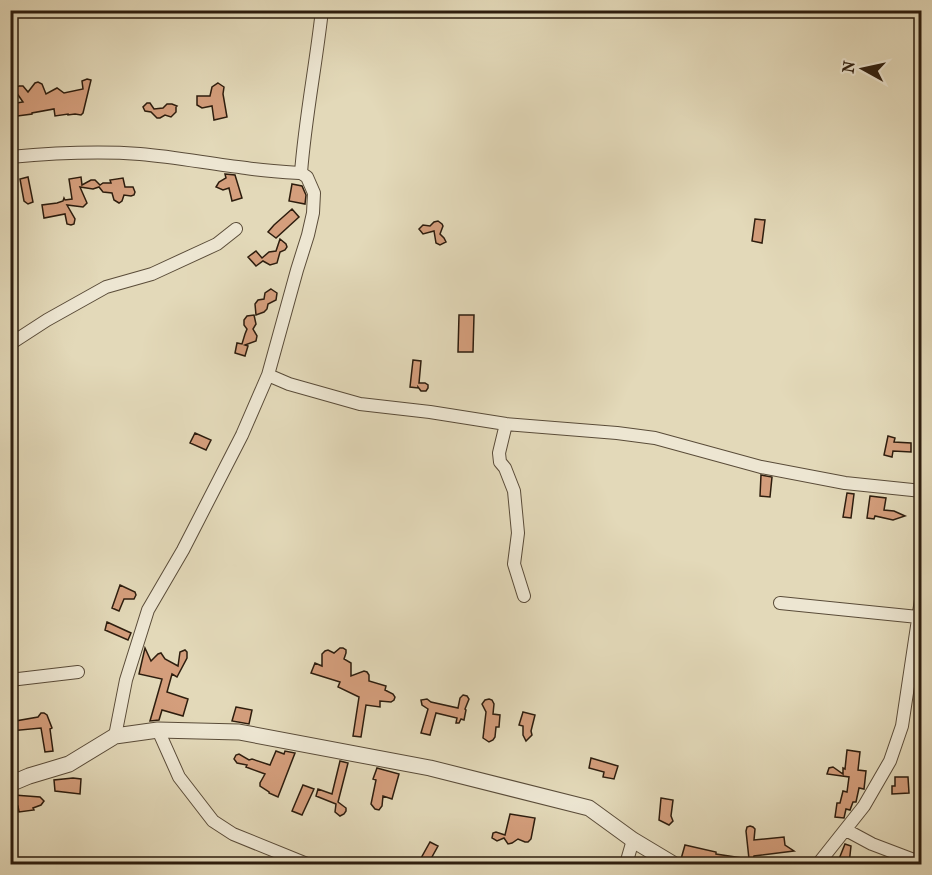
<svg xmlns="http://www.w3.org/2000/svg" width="932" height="875" viewBox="0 0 932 875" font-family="'IM FELL French Canon',serif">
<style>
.building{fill:#d49e7c;stroke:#2d1d0e;stroke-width:1.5}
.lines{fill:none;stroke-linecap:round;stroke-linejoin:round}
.minor-casing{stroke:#5a4c39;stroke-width:14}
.tertiary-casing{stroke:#5a4c39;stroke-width:17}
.minor{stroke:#ede6d2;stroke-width:12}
.tertiary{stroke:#ede6d2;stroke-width:15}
</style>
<rect width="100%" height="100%" fill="#e3d9b9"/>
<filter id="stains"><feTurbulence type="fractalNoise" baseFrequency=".00333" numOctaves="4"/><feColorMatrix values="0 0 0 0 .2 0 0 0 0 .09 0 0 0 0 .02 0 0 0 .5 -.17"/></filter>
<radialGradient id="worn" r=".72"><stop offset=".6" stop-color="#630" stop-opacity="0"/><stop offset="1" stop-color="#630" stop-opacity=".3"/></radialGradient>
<path class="building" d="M 87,79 L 91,80 L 83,113 L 81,115 L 75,114 L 68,115 L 68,114 L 55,116 L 54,109 L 32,113 L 32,114 L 10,117 L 10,104 L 23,102 L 16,92 L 16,88 L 19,86 L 23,86 L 28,92 L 35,83 L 38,82 L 42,84 L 46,94 L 57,88 L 64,93 L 83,89 L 82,81 Z
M 218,83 L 224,87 L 223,94 L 227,117 L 214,120 L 212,106 L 202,108 L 197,105 L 197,96 L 210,96 L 212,87 Z
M 147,103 L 150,103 L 154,109 L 163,108 L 167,104 L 172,104 L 177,106 L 176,107 L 176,112 L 171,117 L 165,115 L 160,118 L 157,118 L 151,112 L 145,111 L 143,107 Z
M 225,174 L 235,175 L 242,198 L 232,201 L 229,188 L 223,190 L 216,187 L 219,182 L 226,178 Z
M 28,177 L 33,202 L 28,204 L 24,201 L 20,179 Z
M 81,177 L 82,185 L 91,180 L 95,180 L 100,185 L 103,183 L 111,183 L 110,180 L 123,178 L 125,187 L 133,187 L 135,192 L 134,195 L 131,196 L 124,195 L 122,201 L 119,203 L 114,200 L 112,193 L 103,192 L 99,187 L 93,189 L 80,187 L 87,203 L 83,207 L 67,205 L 75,219 L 74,224 L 71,225 L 67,224 L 65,214 L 44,218 L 42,205 L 57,203 L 63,201 L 64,198 L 65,200 L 72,199 L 69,179 Z
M 292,184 L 302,186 L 306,195 L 305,204 L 289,201 Z
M 292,209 L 299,217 L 276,238 L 268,232 L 274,225 Z
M 755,219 L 765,220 L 762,243 L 752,241 Z
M 438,221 L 442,224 L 443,226 L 440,234 L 444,238 L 446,242 L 440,245 L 436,243 L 434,231 L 423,234 L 419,229 L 423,225 L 430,226 L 434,222 Z
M 280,239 L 286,244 L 287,247 L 285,250 L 280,252 L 277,263 L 270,265 L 263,261 L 256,266 L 248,257 L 256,251 L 262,258 L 269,252 L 276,251 Z
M 271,289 L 277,293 L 276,300 L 268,304 L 267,309 L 264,312 L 256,315 L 255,304 L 258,300 L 264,299 L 265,293 Z
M 254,315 L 256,324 L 253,329 L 257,336 L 256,341 L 245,345 L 248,346 L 245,356 L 235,353 L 237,343 L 242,344 L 245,334 L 247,329 L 244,325 L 244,320 L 247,316 Z
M 459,315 L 474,315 L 473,352 L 458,352 Z
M 413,360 L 421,361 L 419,383 L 425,383 L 428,385 L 428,388 L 426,391 L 421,391 L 418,387 L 418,388 L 410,387 Z
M 195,433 L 211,440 L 206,450 L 190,443 Z
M 888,436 L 895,438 L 894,442 L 911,443 L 911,452 L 893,451 L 892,457 L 884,455 Z
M 761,475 L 772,477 L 770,497 L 760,496 Z
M 847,493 L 854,494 L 851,518 L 843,517 Z
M 870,496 L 886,498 L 884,510 L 894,511 L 905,516 L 893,520 L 875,516 L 874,519 L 867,518 Z
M 120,585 L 135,592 L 136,595 L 134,599 L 124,599 L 119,611 L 112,608 Z
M 107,622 L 131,633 L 128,640 L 105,630 Z
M 145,648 L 151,661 L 158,654 L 161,653 L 165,659 L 178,666 L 180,652 L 185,650 L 187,652 L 187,658 L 177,677 L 172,674 L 167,692 L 188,699 L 183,716 L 162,710 L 159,720 L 150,721 L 162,679 L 139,674 Z
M 340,648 L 343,648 L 346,650 L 346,653 L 344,659 L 351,663 L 351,676 L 364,671 L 367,672 L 369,675 L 369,681 L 386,686 L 385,690 L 393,694 L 395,697 L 394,700 L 391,702 L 380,701 L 380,707 L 366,705 L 361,737 L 353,736 L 359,697 L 338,687 L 340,682 L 311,673 L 315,663 L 322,666 L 322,654 L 325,651 L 328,650 L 334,653 Z
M 463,695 L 467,696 L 469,699 L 465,709 L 466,710 L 464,720 L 461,719 L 459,723 L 456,723 L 457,718 L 436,713 L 430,735 L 421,733 L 428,709 L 422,705 L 421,700 L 427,699 L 431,702 L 458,708 L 460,698 Z
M 489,699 L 492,700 L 494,704 L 493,714 L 500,715 L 499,727 L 496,727 L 495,737 L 493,740 L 489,742 L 483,738 L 486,712 L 482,704 L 485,700 Z
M 236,707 L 252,710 L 249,724 L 232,721 Z
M 523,712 L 535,715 L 531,731 L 532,735 L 526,741 L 523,735 L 523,726 L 519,725 Z
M 41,713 L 44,713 L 47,715 L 52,728 L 50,729 L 53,751 L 45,752 L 41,728 L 10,731 L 10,722 L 38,717 Z
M 847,750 L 860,752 L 858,770 L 866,771 L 864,789 L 859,788 L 856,802 L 853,802 L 850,810 L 846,809 L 844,818 L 835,817 L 837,803 L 840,803 L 843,791 L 847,792 L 849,777 L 827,774 L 829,768 L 833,767 L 843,774 L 843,768 L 845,769 Z
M 276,751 L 284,754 L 285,751 L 295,753 L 278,797 L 269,793 L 269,792 L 260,786 L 260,783 L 265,774 L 246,767 L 247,765 L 237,763 L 234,759 L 236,755 L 239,754 L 249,760 L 252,759 L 270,765 Z
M 591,758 L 618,766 L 614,779 L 603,777 L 604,772 L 589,768 Z
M 340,761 L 348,763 L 338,802 L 346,808 L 346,811 L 344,814 L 340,816 L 335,812 L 336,804 L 316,796 L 318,789 L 332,794 Z
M 377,768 L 399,774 L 392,799 L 383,796 L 382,806 L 379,810 L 375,809 L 371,804 L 376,780 L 373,779 Z
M 895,777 L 908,777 L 909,793 L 892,794 L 892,786 L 895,786 Z
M 73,778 L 81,779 L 80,794 L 55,791 L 54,780 Z
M 303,785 L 314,789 L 302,815 L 292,811 Z
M 14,795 L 40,797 L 44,801 L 41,805 L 33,808 L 34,810 L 19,812 L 18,806 L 12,803 L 10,801 L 11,797 Z
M 661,798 L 673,800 L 671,816 L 673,821 L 669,825 L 659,820 Z
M 510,814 L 535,818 L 531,839 L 528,842 L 525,842 L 518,839 L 512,843 L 508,844 L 504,838 L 497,841 L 492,838 L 493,833 L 496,832 L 505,835 Z
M 750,826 L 753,827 L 755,829 L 754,840 L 784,837 L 785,845 L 794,851 L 754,856 L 753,859 L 749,859 L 746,831 L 747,827 Z
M 430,842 L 438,846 L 428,864 L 420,860 Z
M 845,844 L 851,846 L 849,864 L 837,864 Z
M 685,845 L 716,852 L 716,854 L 743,858 L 741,864 L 690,864 L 683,863 L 681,859 Z"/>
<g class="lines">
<g class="minor-casing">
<path id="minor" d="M 10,157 C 54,153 97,151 140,154 C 176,157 211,164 246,168 C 264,171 283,172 301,173
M 10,344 L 47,320 L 106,287 L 152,274 L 217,244 L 236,229
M 268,375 L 289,384 L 360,404 L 430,412 L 506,424 L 617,433 L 655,438 L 761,467 L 845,483 L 922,491
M 506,424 L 499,453 L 500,462 L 505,468 L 514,491 L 518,533 L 514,564 L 524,596
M 780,603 L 918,617
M 10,680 L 78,672
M 158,730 L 179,777 L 213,821 L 233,834 L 307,864
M 115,736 L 126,680 L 148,610 L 183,550 L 242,435 L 268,375 L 297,270 L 308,235 L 313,213 L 314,193 L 307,177 L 301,173 C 305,119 316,65 322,10
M 846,830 L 872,844 L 922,863
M 626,864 L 633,840
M 818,864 L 864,806 L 890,761 L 902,726 L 922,593"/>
</g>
<g class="tertiary-casing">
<path id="tertiary" d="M 10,784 L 29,776 L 69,764 L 115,736 L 158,730 L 239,732 L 430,768 L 589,808 L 633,840 L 673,864"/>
</g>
<use href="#minor" class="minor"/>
<use href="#tertiary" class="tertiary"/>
</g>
<rect width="932" height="875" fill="none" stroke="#e3d9b9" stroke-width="36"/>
<rect x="12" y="12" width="908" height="851" fill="none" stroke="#2d1d0e" stroke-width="3"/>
<rect x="18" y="18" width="896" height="839" fill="none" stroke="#2d1d0e" stroke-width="1.5"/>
<g transform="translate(863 69) rotate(278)" stroke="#ede6d2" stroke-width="4.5" paint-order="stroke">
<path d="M0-4.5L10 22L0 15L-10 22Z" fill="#2d1d0e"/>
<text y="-9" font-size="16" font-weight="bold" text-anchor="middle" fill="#2d1d0e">N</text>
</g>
<rect width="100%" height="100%" filter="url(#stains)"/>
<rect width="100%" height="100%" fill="url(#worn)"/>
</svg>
